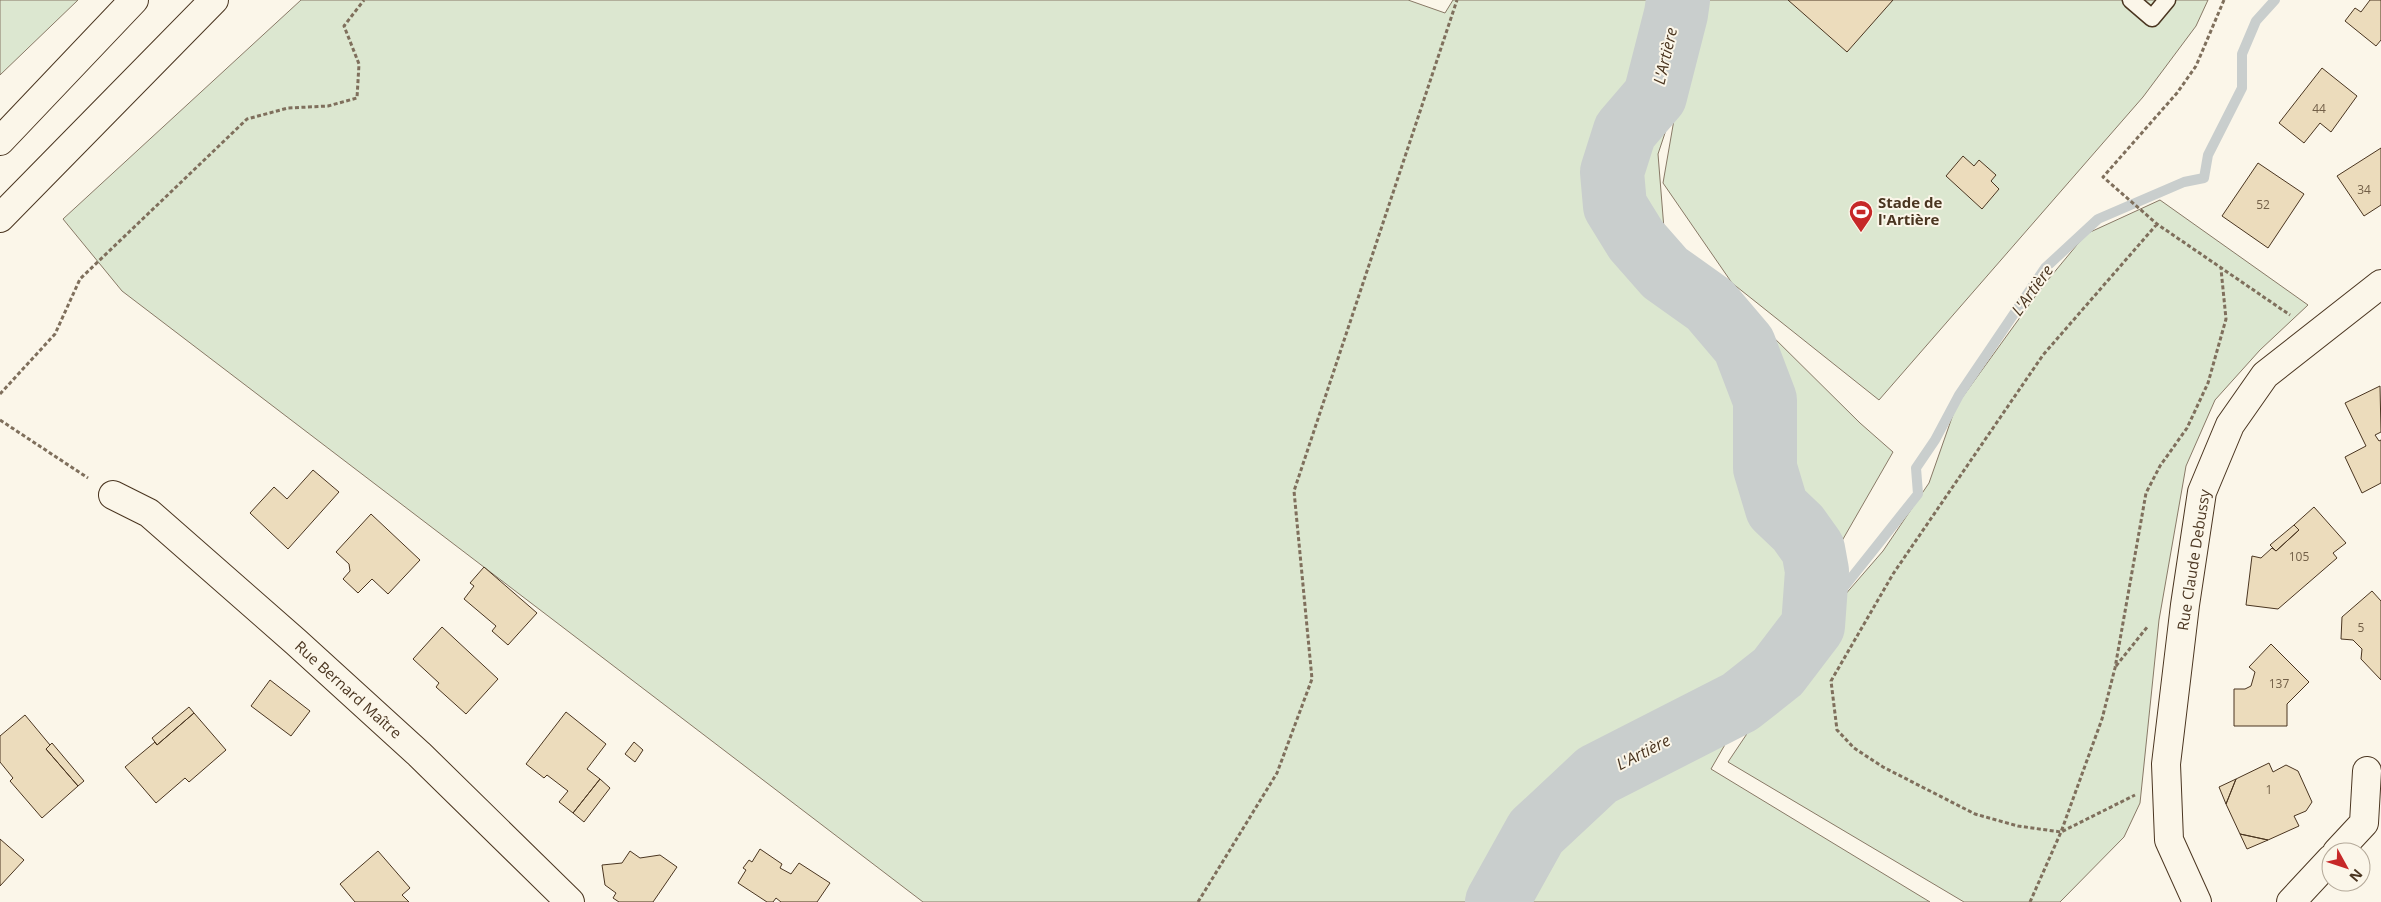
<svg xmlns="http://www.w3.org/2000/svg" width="2381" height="902" viewBox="0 0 2381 902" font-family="'Open Sans',sans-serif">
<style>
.green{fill:#dce7d0;stroke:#887966}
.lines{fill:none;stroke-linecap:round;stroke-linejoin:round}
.stream{stroke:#c9cecd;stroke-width:10}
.river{stroke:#c9cecd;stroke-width:64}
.building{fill:#ecdcbc;stroke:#4a3520}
.lane-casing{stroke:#4a3520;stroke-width:19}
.street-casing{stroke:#4a3520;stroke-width:30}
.highway-casing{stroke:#4a3520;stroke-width:30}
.path{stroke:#7f6f5c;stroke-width:3;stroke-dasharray:4 2.5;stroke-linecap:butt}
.lane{stroke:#fbf6e9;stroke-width:16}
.street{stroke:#fbf6e9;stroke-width:28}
.highway{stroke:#fbf6e9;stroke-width:28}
.labels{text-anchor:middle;stroke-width:4;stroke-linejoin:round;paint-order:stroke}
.number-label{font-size:12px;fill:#725f47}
.poi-label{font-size:15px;font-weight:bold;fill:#4a3520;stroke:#fbf6e9;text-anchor:start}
.street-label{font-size:15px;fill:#4a3520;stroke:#fbf6e9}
.water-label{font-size:16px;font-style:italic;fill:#4a3520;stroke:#fbf6e9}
</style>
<rect width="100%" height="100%" fill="#fbf6e9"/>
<path class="green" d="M 0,0 L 78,0 L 0,75 Z
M 301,0 L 1408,0 L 1445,13 L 1453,0 L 2208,0 L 2196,26 L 2143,97 L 1879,400 L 1732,283 L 1663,183 L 1679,91 L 1658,154 L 1664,229 L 1860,423 L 1893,452 L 1711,769 L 1930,902 L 923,902 L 122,291 L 63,219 Z
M 2160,200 L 2308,305 L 2260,350 L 2215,400 L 2186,466 L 2159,620 L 2140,803 L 2124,837 L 2060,902 L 1964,902 L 1728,762 L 1824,619 L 1883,551 L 1929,483 L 1956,406 L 2042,287 L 2086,234 Z"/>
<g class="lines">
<path class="stream" d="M 1813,626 L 1918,494 L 1916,468 L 1935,440 L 1959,395 L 2045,268 L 2098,219 L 2184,182 L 2204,178 L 2208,155 L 2242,88 L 2242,54 L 2256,21 L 2275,0"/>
<path class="river" d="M 1497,902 L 1536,832 L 1597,775 L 1740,702 L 1778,672 L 1813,626 L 1817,571 L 1813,549 L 1798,528 L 1777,508 L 1765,468 L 1765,400 L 1744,345 L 1710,305 L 1665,273 L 1636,240 L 1615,206 L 1612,172 L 1625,131 L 1655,96 L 1676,14 L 1678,0"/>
</g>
<path class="building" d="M 1788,0 L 1893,0 L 1847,52 Z
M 2370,0 L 2381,0 L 2381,40 L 2376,46 L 2345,21 L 2355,8 L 2361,12 Z
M 2322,68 L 2357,96 L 2331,132 L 2320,123 L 2304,143 L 2279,123 Z
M 2381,148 L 2381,205 L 2364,216 L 2337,176 Z
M 1963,156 L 1974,166 L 1979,160 L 1996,175 L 1991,181 L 1999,189 L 1982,209 L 1946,176 Z
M 2258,163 L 2304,194 L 2268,248 L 2222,216 Z
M 2380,386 L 2381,432 L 2375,435 L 2379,441 L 2381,440 L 2381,483 L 2362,493 L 2345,457 L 2366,446 L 2345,403 Z
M 313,470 L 339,492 L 288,549 L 250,513 L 274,487 L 287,499 Z
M 2314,507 L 2346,543 L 2333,553 L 2337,558 L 2278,609 L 2246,605 L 2252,556 L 2261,558 L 2272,548 L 2276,551 L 2299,530 L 2294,525 Z
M 371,514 L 420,560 L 388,594 L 372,579 L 358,593 L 343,579 L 350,571 L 349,564 L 336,552 Z
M 2294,525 L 2299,530 L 2276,551 L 2270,545 Z
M 484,567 L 537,613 L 508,645 L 492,631 L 496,626 L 464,599 L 474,586 L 470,583 Z
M 2372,591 L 2381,601 L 2381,680 L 2361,659 L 2362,649 L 2353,640 L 2341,639 L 2342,617 Z
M 442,627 L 498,679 L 466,714 L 436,687 L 439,683 L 413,659 Z
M 2271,644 L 2309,682 L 2287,704 L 2287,726 L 2234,726 L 2234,689 L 2245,689 L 2251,686 L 2255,672 L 2249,667 Z
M 270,680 L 310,711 L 291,736 L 251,706 Z
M 189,707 L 194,713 L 157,745 L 152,738 Z
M 566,712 L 606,744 L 587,769 L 600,779 L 573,813 L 559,802 L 568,791 L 547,775 L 544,778 L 526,764 Z
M 194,713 L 226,750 L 189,782 L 185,778 L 156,803 L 125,767 L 155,742 L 157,745 Z
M 25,715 L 50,745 L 46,749 L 78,786 L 42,818 L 10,781 L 13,778 L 0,762 L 0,736 Z
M 634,742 L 643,750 L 635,762 L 625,754 Z
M 52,743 L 84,781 L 78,786 L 46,749 Z
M 2269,763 L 2273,772 L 2286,765 L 2298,771 L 2312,802 L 2306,811 L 2294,816 L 2299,826 L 2268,840 L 2240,834 L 2226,804 L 2236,779 Z
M 600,779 L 610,788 L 584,822 L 573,813 Z
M 2236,779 L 2226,804 L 2219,787 Z
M 2240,834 L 2268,840 L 2247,849 Z
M 0,839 L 24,860 L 0,886 Z
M 760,849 L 782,864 L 780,868 L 791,874 L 799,863 L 830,883 L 817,902 L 781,902 L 776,898 L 773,902 L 767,902 L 738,883 L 746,870 L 743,868 L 749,860 L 752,862 Z
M 378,851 L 410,888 L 402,895 L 409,902 L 355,902 L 340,884 Z
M 630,851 L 640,858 L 660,855 L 677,867 L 653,902 L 619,902 L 613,898 L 616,893 L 605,885 L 602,865 L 622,863 Z"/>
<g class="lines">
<g class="lane-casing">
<path id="lane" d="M 2131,0 L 2152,18 L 2167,0"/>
</g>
<g class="street-casing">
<path id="street" d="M 113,495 L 149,513 L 296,642 L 419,754 L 570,902
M 2337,852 L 2364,823 L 2367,771
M 2197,902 L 2169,840 L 2166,764 L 2185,605 L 2202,492 L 2230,425 L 2265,375 L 2381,284
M 2291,902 L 2331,859"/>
</g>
<g class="highway-casing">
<path id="highway" d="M 0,141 L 134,0
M 0,218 L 214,0"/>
</g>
<path class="path" d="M 2224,0 L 2196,66 L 2177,93 L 2103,177 L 2157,224 L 2290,315
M 2157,224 L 2043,355 L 1893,574 L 1831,681 L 1837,730 L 1854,748 L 1883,767 L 1975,814 L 2018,826 L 2061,832 L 2102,719 L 2115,668 L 2146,493 L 2160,466 L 2187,428 L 2208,383 L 2226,319 L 2221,269
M 0,394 L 55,334 L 80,279 L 247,119 L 288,108 L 328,106 L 357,98 L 359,64 L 344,26 L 364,0
M 0,420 L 88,478
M 2116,666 L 2148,626
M 1198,902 L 1277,773 L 1312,679 L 1294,491 L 1457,0
M 2030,902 L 2061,832 L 2135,795"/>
<use href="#lane" class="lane"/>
<use href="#street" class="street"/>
<use href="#highway" class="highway"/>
</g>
<defs>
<g id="stadium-pin" transform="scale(1.25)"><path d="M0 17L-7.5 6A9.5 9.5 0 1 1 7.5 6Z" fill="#c62828" stroke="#fbf6e9"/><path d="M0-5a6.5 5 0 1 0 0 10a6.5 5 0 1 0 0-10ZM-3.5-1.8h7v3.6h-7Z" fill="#fff"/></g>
</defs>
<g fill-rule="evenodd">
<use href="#stadium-pin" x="1861" y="212"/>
</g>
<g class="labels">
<g class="number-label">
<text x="2319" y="113">44</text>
<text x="2364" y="194">34</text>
<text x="2263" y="209">52</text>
<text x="2299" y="561">105</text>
<text x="2361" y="632">5</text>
<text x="2279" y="688">137</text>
<text x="2269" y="794">1</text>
</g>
<g class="poi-label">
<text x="1878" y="208">Stade de<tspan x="1878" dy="17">l'Artière</tspan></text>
</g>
<g class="street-label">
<text transform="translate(2194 560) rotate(-81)" y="5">Rue Claude Debussy</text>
<text transform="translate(348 690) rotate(42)" y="5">Rue Bernard Maître</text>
</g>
<g class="water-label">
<text transform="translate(1665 56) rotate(-77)" y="6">L'Artière</text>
<text transform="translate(2032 290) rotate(-54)" y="6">L'Artière</text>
<text transform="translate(1643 752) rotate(-27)" y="6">L'Artière</text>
</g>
</g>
<g transform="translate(2346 867) rotate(130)"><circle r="24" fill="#fbf6e9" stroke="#b4a999"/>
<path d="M0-4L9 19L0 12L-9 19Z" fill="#c62828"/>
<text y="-8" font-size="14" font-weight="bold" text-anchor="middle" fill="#4a3520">N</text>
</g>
</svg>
